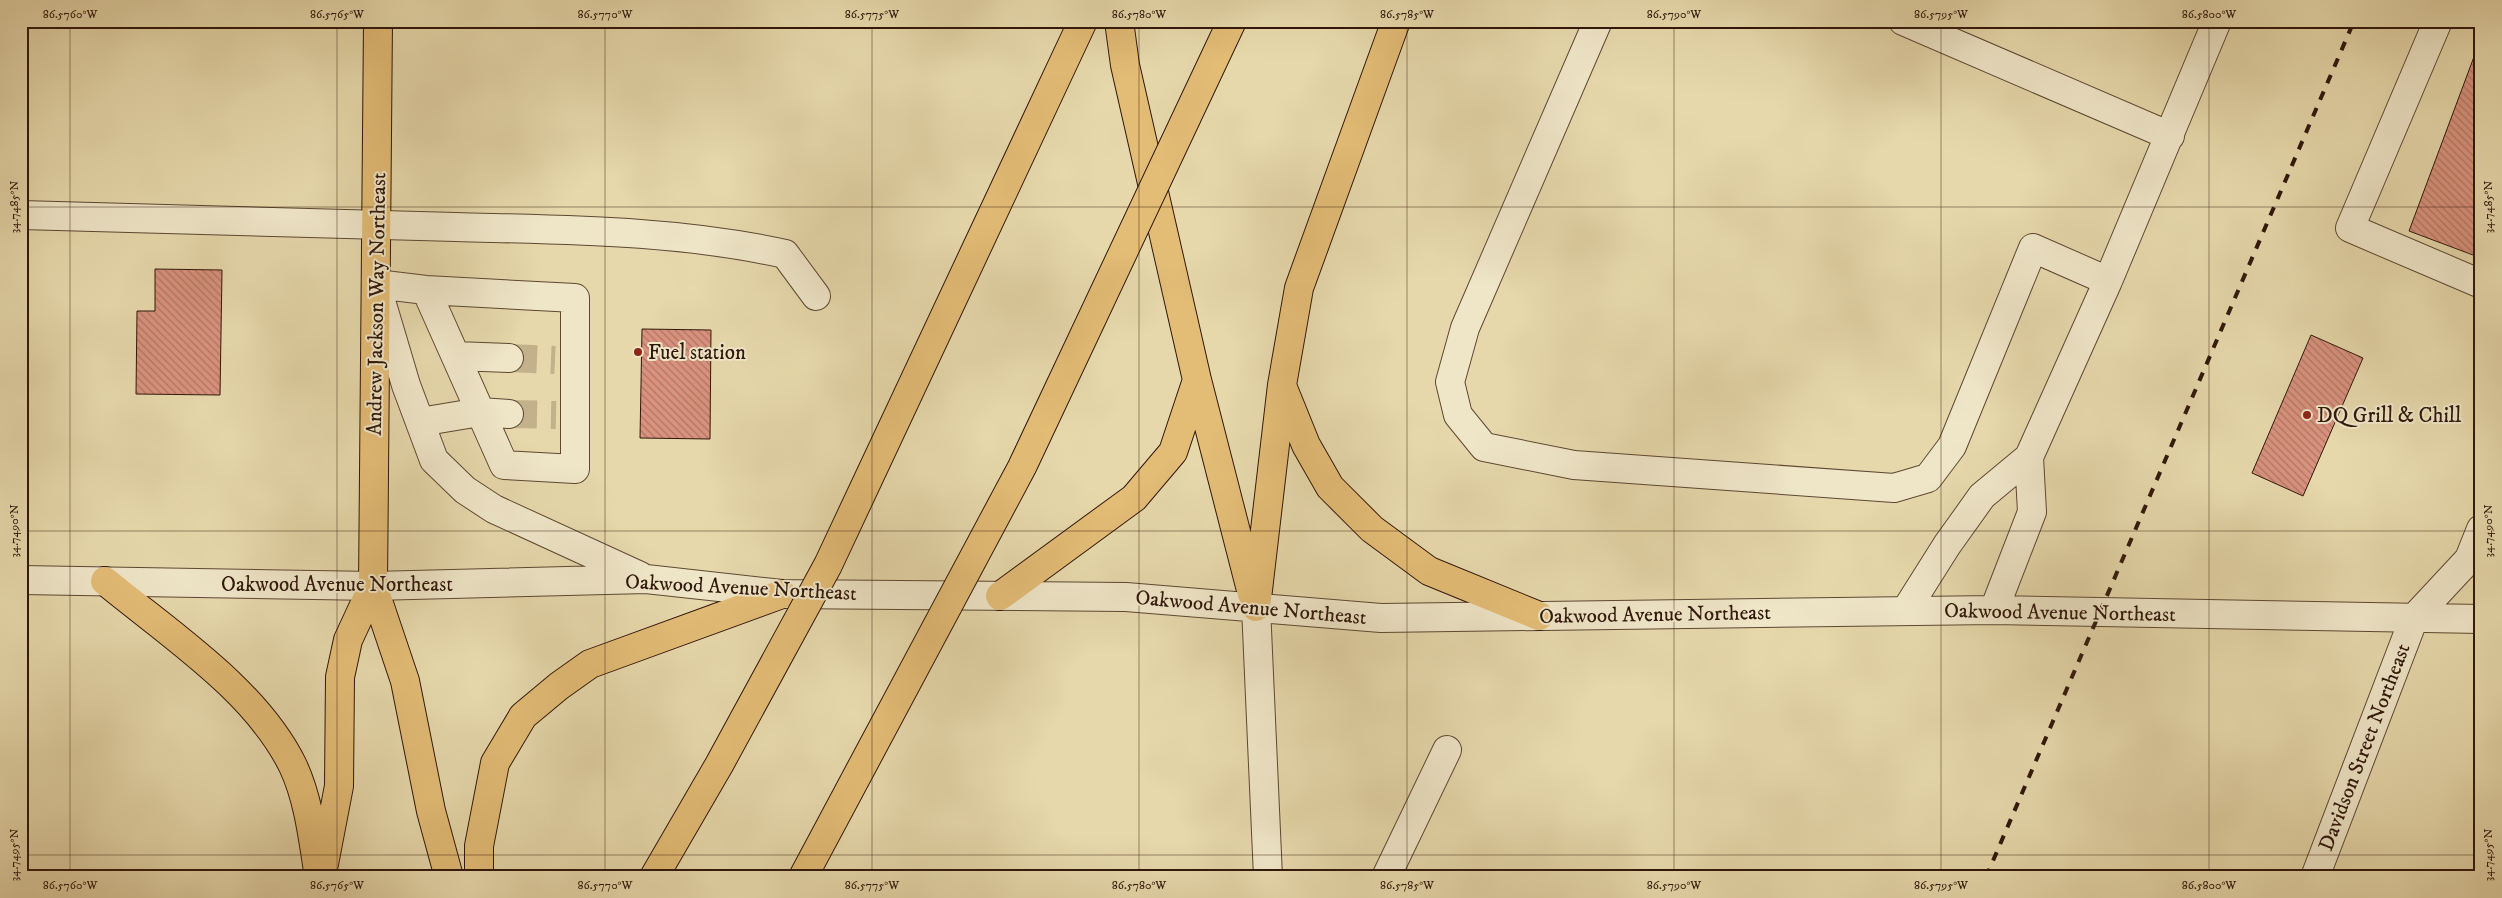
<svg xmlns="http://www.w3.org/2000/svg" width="2502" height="898" viewBox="0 0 2502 898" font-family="'IM FELL DW Pica',serif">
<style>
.building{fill:url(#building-back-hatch);stroke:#30170b}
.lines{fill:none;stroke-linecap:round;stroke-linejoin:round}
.minor-tunnel{stroke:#c2b18b;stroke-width:28;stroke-dasharray:28 14;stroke-linecap:butt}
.minor-casing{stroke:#5e4733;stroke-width:30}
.major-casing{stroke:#30170b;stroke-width:30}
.highway-casing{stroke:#30170b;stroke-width:30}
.minor{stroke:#efe6c8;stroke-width:28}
.major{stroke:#e3bc76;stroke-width:28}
.highway{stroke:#e3bc76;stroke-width:28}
.rail{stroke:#30170b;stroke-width:4;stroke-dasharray:9 9;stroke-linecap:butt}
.highway-bridge-casing{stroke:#30170b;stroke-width:30;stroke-linecap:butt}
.highway-bridge{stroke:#e3bc76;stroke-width:28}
.ticks{fill:none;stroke:#30170b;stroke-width:1;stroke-opacity:0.45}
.poi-dot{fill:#8f2418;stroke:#efe6c8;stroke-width:2}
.labels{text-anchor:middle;stroke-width:4;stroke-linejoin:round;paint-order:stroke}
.street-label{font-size:21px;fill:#30170b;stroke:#efe6c8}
.poi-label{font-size:21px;fill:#30170b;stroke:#efe6c8;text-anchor:start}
.neatline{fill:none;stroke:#30170b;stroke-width:2}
.ticks-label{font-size:12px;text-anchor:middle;fill:#30170b}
</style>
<defs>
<pattern id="building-back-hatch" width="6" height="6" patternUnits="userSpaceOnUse" patternTransform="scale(1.25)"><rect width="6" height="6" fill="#d9927e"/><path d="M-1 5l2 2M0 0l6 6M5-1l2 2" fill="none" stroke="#b07665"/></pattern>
</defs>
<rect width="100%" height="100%" fill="#e6d8ab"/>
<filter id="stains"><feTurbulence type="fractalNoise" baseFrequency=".004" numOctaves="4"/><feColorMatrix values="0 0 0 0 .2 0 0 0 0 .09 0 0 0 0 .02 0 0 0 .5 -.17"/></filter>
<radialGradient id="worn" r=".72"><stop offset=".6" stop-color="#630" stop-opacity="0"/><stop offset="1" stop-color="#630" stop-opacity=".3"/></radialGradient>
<path class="building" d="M 2478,46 L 2481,47 L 2481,258 L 2409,231 Z
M 155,269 L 222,270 L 220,395 L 136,394 L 137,311 L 155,311 Z
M 21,285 L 28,285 L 25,452 L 21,452 Z
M 642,329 L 711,330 L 710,439 L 640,438 Z
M 2311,335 L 2363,358 L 2303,496 L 2252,473 Z"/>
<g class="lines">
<path class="minor-tunnel" d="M 509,358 L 555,360
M 509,414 L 556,415"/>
<g class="minor-casing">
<path id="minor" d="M 1598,21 L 1465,328 L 1450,382 L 1458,415 L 1484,447 L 1574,465 L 1894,488 L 1928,478 L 1952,446 L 2033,248 L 2108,281
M 1903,21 L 2170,136
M 2438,21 L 2350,228 L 2481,284
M 21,215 C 166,218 311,222 456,227 C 565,230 678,230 785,254 L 816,296
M 426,290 L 504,465 L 575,469 L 575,298 L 426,290 L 376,284 L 406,385 L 434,460 L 465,490 L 494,509 L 640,576
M 456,356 L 509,358
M 420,422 L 480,412 L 509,414
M 21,580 L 373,586 L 646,579 L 782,594 L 1126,597 L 1381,618 L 1994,610 L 2481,619
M 1256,607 L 1268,877
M 1906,610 L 1947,545 L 1982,496 L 2029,457 L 2108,281 L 2217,21
M 1994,610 L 2032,512 L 2029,457
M 1386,877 L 1447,750
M 2315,877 L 2414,618 L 2469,559 L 2481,529"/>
</g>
<g class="major-casing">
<path id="major" d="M 373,586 L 378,21"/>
</g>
<g class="highway-casing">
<path id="highway" d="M 1119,21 L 1125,65 L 1197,380 L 1252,594
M 1283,388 L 1306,445 L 1330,487 L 1372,529 L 1429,571 L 1539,616
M 105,581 C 169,634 256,690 293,766 C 309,800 313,840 319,877
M 373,586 L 405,681 L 431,811 L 449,877
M 1000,596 L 1134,498 L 1173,452 L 1197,380
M 1256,607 L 1282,385 L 1299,288 L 1396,21
M 324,864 L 339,786 L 340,677 L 348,640 L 373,586
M 479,877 L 479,846 L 495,763 L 523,716 L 559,686 L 590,664 L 782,594"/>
</g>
<use href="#minor" class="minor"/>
<use href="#major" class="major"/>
<use href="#highway" class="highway"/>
<path class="rail" d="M 1986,877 L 2354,21"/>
<g class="highway-bridge-casing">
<path id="highway-bridge" d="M 654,877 L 719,765 L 828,565 L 1083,21
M 803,877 L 1022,467 L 1232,21"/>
</g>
<use href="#highway-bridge" class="highway-bridge"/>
</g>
<path class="ticks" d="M 70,21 L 70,877M 337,21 L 337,877M 605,21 L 605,877M 872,21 L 872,877M 1139,21 L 1139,877M 1407,21 L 1407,877M 1674,21 L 1674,877M 1941,21 L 1941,877M 2209,21 L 2209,877M 2476,21 L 2476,877M 21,207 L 2481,207M 21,531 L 2481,531M 21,855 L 2481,855"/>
<g class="poi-dot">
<circle cx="638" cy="352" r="5"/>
<circle cx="2307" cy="415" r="5"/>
</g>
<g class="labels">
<g class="street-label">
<text transform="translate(376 304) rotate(-89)" y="7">Andrew Jackson Way Northeast</text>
<text x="337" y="591">Oakwood Avenue Northeast</text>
<text transform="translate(741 587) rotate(3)" y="7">Oakwood Avenue Northeast</text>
<text transform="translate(1251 607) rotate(5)" y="7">Oakwood Avenue Northeast</text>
<text transform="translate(2060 612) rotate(1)" y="7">Oakwood Avenue Northeast</text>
<text transform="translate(1655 614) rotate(-1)" y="7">Oakwood Avenue Northeast</text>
<text transform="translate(2364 747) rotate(-69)" y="7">Davidson Street Northeast</text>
</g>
<g class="poi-label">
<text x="648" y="359">Fuel station</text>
<text x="2317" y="422">DQ Grill &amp; Chill</text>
</g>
</g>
<rect width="2502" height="898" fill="none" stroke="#e6d8ab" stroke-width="55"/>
<rect x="28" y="28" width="2446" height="842" class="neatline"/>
<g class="ticks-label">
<text x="70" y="18">86.5760°W</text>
<text x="337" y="18">86.5765°W</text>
<text x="605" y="18">86.5770°W</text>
<text x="872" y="18">86.5775°W</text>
<text x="1139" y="18">86.5780°W</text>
<text x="1407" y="18">86.5785°W</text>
<text x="1674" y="18">86.5790°W</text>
<text x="1941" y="18">86.5795°W</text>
<text x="2209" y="18">86.5800°W</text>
<text transform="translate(2488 207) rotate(-90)" y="4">34.7485°N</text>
<text transform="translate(14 207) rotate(-90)" y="4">34.7485°N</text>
<text transform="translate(2488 531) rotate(-90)" y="4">34.7490°N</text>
<text transform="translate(14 531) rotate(-90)" y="4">34.7490°N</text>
<text transform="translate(2488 855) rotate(-90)" y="4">34.7495°N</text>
<text transform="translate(14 855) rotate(-90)" y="4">34.7495°N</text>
<text x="70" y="889">86.5760°W</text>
<text x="337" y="889">86.5765°W</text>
<text x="605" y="889">86.5770°W</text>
<text x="872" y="889">86.5775°W</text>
<text x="1139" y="889">86.5780°W</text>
<text x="1407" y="889">86.5785°W</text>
<text x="1674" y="889">86.5790°W</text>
<text x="1941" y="889">86.5795°W</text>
<text x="2209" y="889">86.5800°W</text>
</g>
<rect width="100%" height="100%" filter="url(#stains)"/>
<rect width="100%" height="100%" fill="url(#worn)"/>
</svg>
